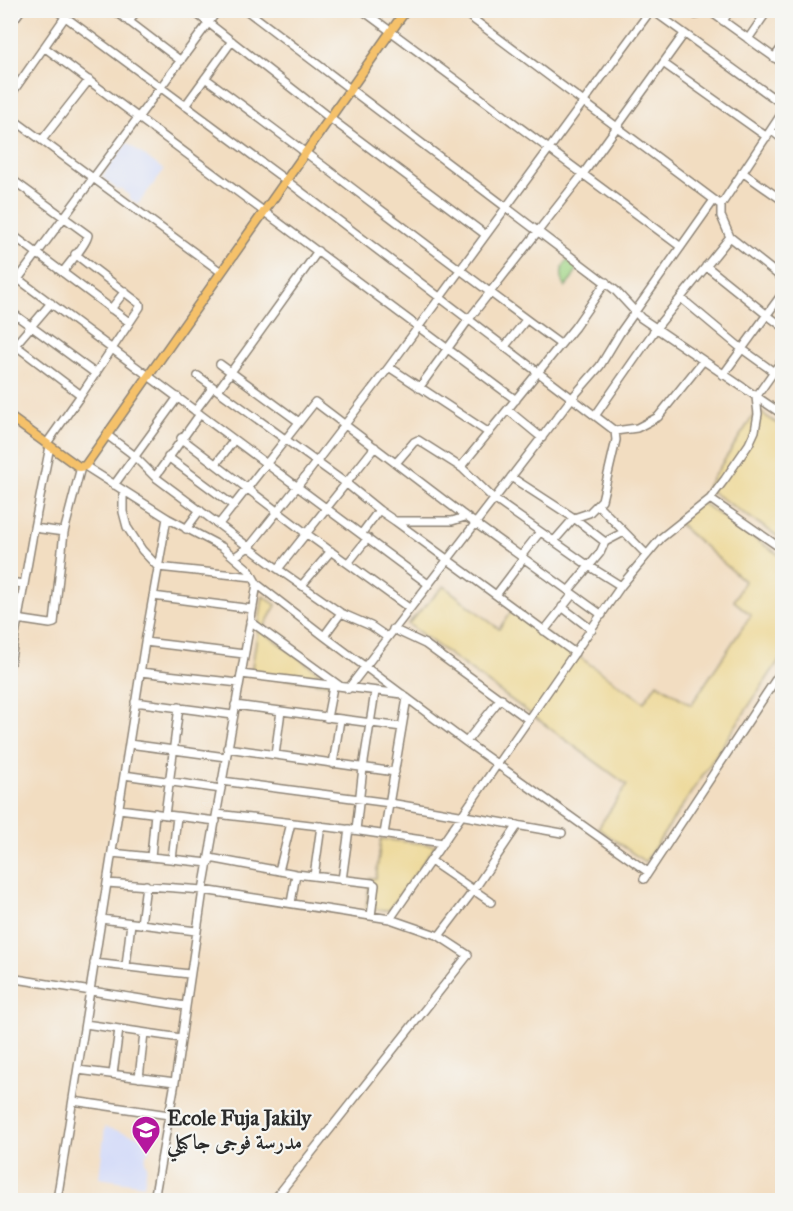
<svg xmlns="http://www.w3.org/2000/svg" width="793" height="1211" viewBox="0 0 793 1211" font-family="'IM FELL Great Primer',Amiri,serif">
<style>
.built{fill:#d1d9f9}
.green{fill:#a1d586;stroke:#668058;stroke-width:1.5}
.sand{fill:#eeda9e;stroke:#8c8264;stroke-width:1.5}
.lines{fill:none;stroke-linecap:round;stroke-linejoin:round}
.minor-casing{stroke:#8e8476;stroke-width:10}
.major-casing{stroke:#8e8476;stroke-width:11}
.minor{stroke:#fff;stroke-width:7}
.major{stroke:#f5c16b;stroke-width:8}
.labels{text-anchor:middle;stroke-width:4.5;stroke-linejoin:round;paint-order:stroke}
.poi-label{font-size:21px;font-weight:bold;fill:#2b2b2b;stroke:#f6f6f2;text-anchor:start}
</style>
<rect width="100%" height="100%" fill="#f6f6f2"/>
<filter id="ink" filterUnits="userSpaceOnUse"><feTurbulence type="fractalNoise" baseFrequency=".0167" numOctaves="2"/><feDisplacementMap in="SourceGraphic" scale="12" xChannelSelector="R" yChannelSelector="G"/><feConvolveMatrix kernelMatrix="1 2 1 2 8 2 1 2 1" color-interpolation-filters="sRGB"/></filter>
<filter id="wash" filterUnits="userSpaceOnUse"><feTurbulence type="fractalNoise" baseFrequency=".008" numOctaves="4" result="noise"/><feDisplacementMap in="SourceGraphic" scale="24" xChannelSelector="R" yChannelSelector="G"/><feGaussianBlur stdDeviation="1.35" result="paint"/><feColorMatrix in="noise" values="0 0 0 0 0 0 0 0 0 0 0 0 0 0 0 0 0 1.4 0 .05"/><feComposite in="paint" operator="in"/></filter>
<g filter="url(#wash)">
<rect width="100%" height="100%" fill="#f2ddc1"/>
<path class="built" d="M 127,143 L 164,170 L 138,204 L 129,198 L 129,195 L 122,189 L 118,190 L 102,177 Z
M 105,1127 L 151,1140 L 149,1151 L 146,1154 L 145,1162 L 147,1165 L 144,1185 L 99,1178 Z"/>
<path class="green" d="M 568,260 L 576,263 L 578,267 L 572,279 L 565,287 C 561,277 559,269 568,260 Z"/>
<path class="sand" d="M 757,410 L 782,427 L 782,539 L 706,488 Z
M 696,499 L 782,557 L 782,656 L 645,862 L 598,828 L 627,785 L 408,624 L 444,586 L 499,629 L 512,610 L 644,702 L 657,683 L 691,705 L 751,615 L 734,601 L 744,581 L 679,524 Z
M 263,596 L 276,605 L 262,631 L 336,685 L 251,674 Z
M 381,839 L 436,845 L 389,910 L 366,909 L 370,878 L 376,878 Z"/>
</g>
<g filter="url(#ink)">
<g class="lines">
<g class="minor-casing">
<path id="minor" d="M 56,10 L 287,181 L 615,431 L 637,428 L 658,417 L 703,361
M 114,10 L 181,61
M 192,10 L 331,119 L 486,235
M 246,10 L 615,290 L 641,318 L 782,414
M 362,10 L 681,247
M 461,10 L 721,205
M 652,10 L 782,104
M 695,10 L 696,15
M 708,10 L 782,63
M 516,12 L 527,10
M 723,21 L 730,10
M 129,22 L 137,10
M 10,25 L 21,10
M 748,39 L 768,10
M 44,47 L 516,400
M 774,58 L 782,47
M 663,63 L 767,137
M 205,78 C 325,165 440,257 560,344
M 10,96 L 70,10
M 185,106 L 232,41
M 782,113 L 721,205 L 721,216 L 730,237 L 782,278
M 10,117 L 221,272
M 771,130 L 782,139
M 42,140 L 89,80
M 742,172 L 782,200
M 10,178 L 88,235 C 87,244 69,263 63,272
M 10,233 L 129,322
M 706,266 L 767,315 L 782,326
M 10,273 L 428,584
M 10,290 L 218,10
M 681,298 L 742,349 L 774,372
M 111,309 L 125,291
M 10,311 L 96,374
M 15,345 L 81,395 L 140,307 L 140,304 L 75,254
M 506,345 L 526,320
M 10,351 L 51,303
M 220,364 L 299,422
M 389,367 L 489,433
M 723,375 L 782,294
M 198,376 L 347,484 L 379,510 L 362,533
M 419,388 L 469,319 L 583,174 L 684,34
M 218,390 L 318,251
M 508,410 L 542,438
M 195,411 L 213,387
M 595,416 L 657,327 L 730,237
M 107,435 L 131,453 L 155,477 L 278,569 L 341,613 L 371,626 L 387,637
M 181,438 L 307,534 L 409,608
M 47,443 L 81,395
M 168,457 L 234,506
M 396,463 L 414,442 L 418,440 L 462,468 L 494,499 L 589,566 L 621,586
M 216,464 L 234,440
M 85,466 L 167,518 L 222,547 L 249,570 L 257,584 L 324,636 L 466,742 L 648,872
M 462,468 L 463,464 L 575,327 L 606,282
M 155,477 L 200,414
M 511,477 L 574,518 L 605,542 L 600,553 L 569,590
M 114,485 L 178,397
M 123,490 L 123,512 L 127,527 L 142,550 L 158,567 L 253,577
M 710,499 L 782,549
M 598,505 L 647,555
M 379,510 L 395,521 L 452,521 L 465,517
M 395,521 L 575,653
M 219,524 L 315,402 L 461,513 L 602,615
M 34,528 L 50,446
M 186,529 L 200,510
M 554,541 L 574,518 L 589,513 L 602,500 L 616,440 L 615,431
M 605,542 L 624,532
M 236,556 L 250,546 L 297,487 L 389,367 L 651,10
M 521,556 L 540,532
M 348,563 L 368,538
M 278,569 L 375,447
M 10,582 L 23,584
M 302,585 L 331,551
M 496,595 L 524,558
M 153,596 L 252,609
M 562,607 L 592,630
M 10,618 L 50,624 L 54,623 L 64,532
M 250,621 L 340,686
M 393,629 L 425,644 L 529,720
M 544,631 L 573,594
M 324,636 L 341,613
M 145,642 L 244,654
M 10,664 L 34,528 L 64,532 L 81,467
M 140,672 L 239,683
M 241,674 L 402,694
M 348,689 L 572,398 L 600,366 L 620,333 L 714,200
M 135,702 L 233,715
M 235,705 L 402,727
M 327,718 L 333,687
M 466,742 L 501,698
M 129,744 L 226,757
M 227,748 L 395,772
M 275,755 L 281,711
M 333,764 L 340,720
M 124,775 L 221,789
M 222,781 L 390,803 L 562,833
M 119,809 L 216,821
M 217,814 L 353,830 L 443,843
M 165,815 L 179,707
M 356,830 L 363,768 L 375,692
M 384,834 L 407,698
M 112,853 L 209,863
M 151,857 L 155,813
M 210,858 L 296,874 L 372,883 L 375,885 L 371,916
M 172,859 L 177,817
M 431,861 L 491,902
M 279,871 L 291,823
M 314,876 L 321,826
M 644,879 L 782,670
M 342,880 L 349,829
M 107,883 L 203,890 L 390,919 L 439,936 L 468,955 L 274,1200
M 291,903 L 296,874
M 101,919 L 196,931
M 390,919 L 621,586 L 661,538 L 710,499 L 725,479 L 749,444 L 755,431 L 758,414 L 756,397 L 782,360
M 141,924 L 146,885
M 439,936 L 474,890 L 518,825
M 94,963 L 189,974
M 126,966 L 131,923
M 10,978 L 185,1006
M 85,1024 L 181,1038
M 78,1070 L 175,1082
M 113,1074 L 119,1029
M 139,1078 L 144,1033
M 73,1101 L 169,1115
M 57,1200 L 145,642 L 167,518
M 154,1200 L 175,1082 L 203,890 L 257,584"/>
</g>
<g class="major-casing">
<path id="major" d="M 10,417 L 79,467 L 85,466 L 406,10"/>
</g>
<use href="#minor" class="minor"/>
<use href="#major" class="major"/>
</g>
</g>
<defs>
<g id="school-pin" transform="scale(1.5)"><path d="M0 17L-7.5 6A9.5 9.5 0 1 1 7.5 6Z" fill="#b5179e" stroke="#f6f6f2"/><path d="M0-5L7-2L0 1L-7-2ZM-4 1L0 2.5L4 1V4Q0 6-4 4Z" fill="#fff"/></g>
</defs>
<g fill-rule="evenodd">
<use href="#school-pin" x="146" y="1130"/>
</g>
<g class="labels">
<g class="poi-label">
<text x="167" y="1125">Ecole Fuja Jakily<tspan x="167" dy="24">مدرسة فوجى جاكيلي</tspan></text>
</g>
</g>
<rect width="793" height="1211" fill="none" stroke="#f6f6f2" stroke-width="36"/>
</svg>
